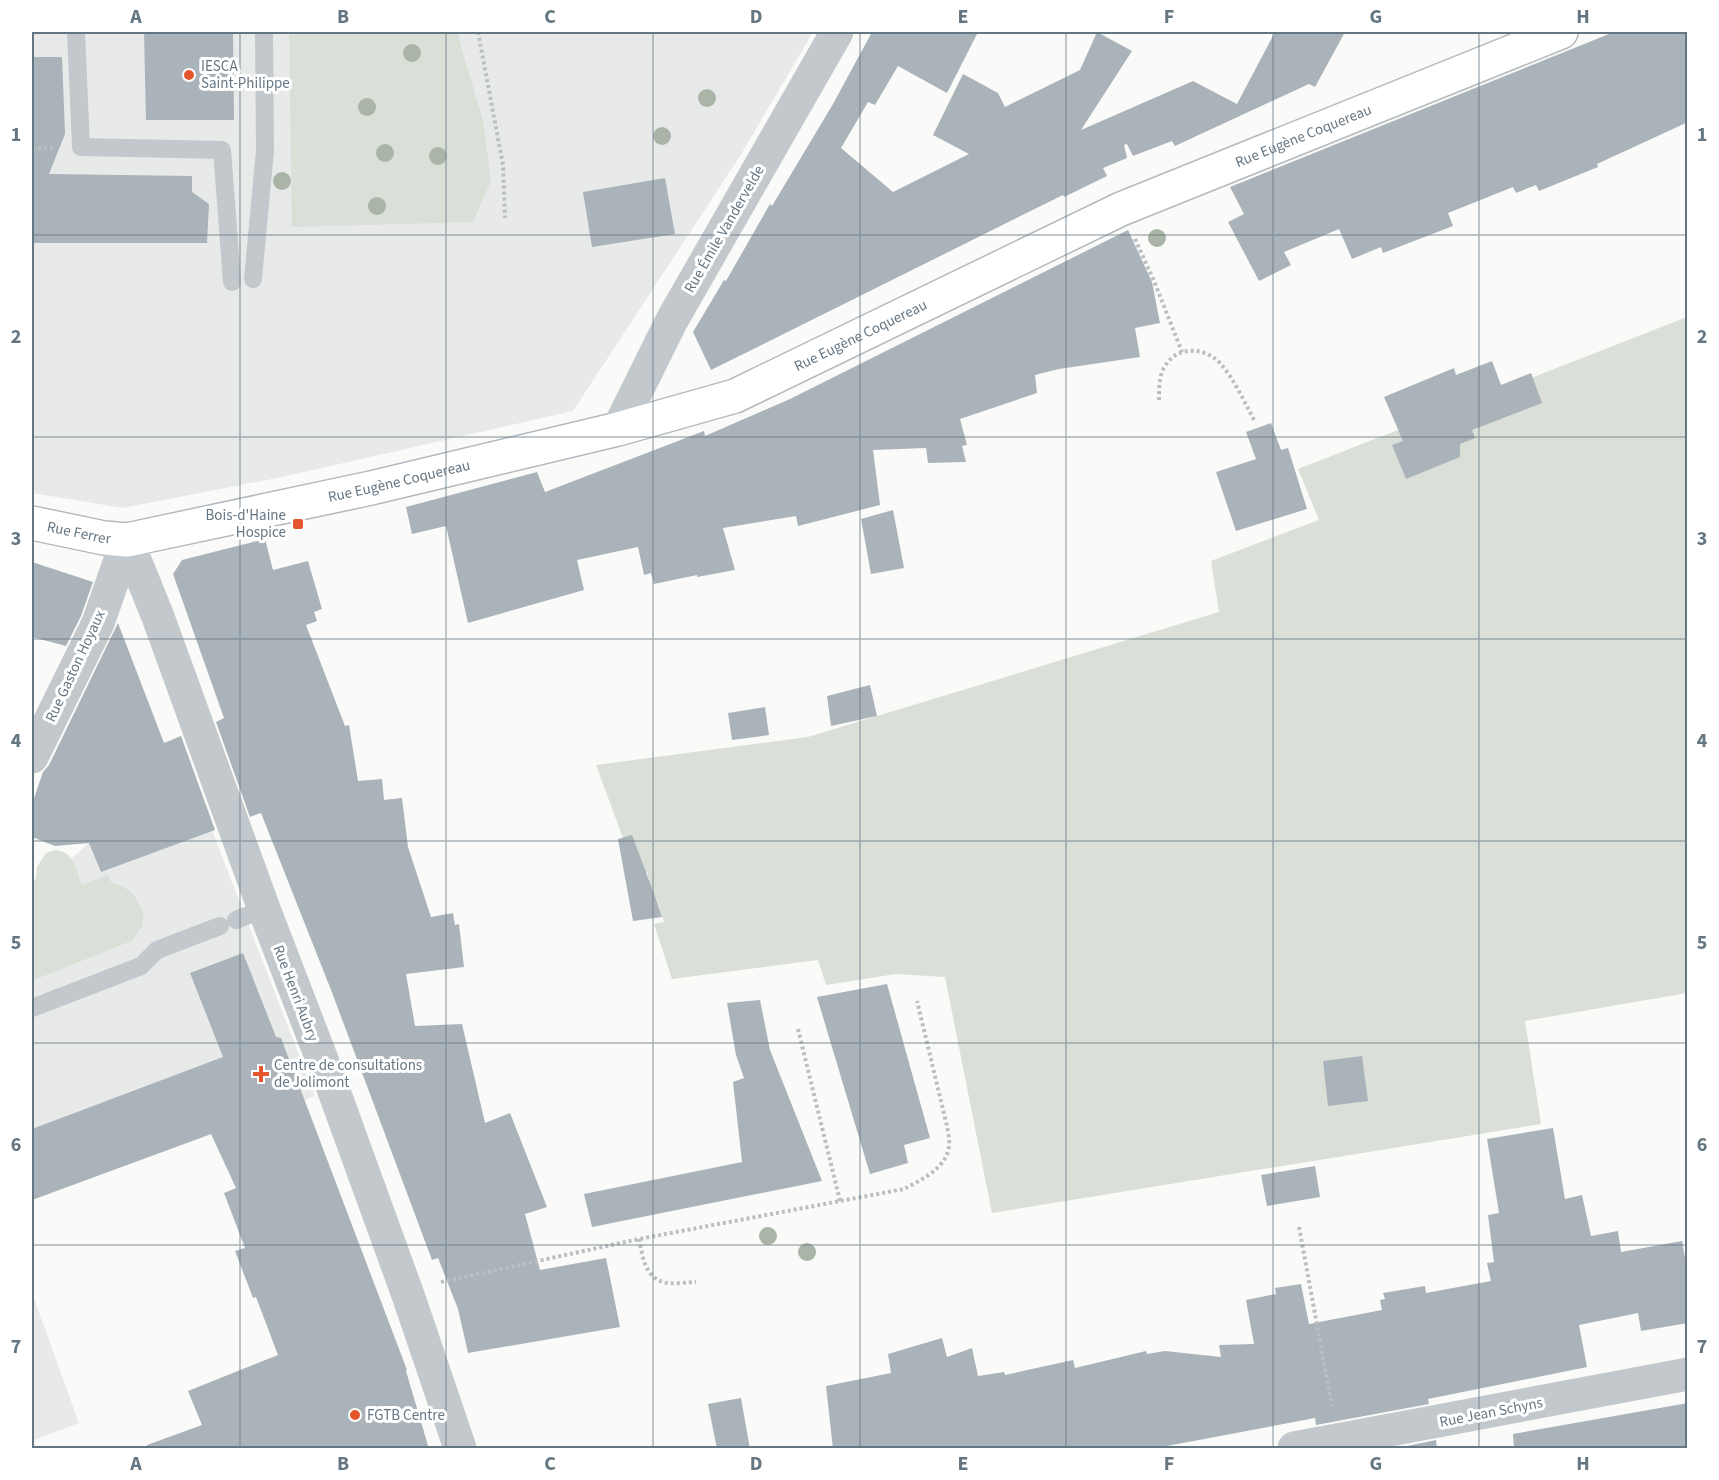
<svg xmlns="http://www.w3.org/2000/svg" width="1719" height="1480" viewBox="0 0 1719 1480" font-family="'Source Sans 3',sans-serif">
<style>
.built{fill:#e8e9e9}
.green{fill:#dadfd7}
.building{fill:#aab3b9}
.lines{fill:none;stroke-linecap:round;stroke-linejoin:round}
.secondary-casing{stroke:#b3babf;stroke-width:36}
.path{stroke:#bbbfc2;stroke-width:4;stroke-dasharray:3 3;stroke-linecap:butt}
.lane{stroke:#c3c8cc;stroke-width:18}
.street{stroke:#c3c8cc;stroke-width:33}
.secondary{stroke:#fff;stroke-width:33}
.tree{fill:#aab4a7}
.grid{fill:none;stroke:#657683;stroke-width:1.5;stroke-opacity:0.55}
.poi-dot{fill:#e4572e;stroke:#fff;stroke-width:2}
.labels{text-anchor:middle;stroke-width:6;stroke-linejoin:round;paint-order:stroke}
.poi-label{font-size:15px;fill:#657683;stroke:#fff;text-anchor:start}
.street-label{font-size:15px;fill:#657683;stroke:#fff}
.neatline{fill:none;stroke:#657683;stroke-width:2}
.grid-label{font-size:20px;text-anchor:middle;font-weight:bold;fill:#657683}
</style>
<rect width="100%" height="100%" fill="#fafaf8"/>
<path class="built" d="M 32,32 L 813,32 L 740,156 L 573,411 L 282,477 L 123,508 L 32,493 Z
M 201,802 L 315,1096 L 32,1200 L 32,981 L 132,941 L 123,886 L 111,882 L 82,885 L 72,858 L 89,843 Z
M 32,1293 L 79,1423 L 32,1441 Z"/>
<path class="green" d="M 289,32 L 459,32 L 460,43 L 483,121 L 491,181 L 473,222 L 292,227 Z
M 1687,317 L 1687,993 L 1525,1021 L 1541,1124 L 992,1213 L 945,977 L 896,974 L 826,985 L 818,960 L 672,979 L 654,924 L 664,922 L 656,898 L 653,898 L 647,872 L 636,873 L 596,765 L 808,737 L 1219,612 L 1211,561 L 1319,520 L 1298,469 Z
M 56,850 C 75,853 76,869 82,885 L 108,875 L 111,882 L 123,886 L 134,895 L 143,912 L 143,925 L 132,941 L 32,981 L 32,881 L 36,879 L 37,867 L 46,853 Z"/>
<path class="building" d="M 144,32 L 233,32 L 234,120 L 146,120 Z
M 872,32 L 978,32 L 947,93 L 898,66 L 875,105 L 868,102 L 841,148 L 893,192 L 969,154 L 933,135 L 963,74 L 998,93 L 1005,107 L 1080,70 L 1097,32 L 1132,51 L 1081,130 L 1193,81 L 1237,104 L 1275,32 L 1345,32 L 1315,87 L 1309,84 L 1175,146 L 1172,141 L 1133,156 L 1127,144 L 1124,145 L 1127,158 L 1103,168 L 1107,176 L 1064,197 L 1063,195 L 711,370 L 693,332 L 724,280 L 726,281 L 770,204 L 772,206 L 833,104 Z
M 1614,32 L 1688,32 L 1688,122 L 1597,164 L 1598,167 L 1539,191 L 1536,185 L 1516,193 L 1513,187 L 1448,213 L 1453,226 L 1383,253 L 1381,247 L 1352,259 L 1339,229 L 1284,252 L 1291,265 L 1259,281 L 1228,222 L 1244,214 L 1230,187 Z
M 32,57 L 62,57 L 65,134 L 49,174 L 192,176 L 192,192 L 209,204 L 207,243 L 32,243 Z
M 665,178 L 675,234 L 592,247 L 583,192 Z
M 1128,230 L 1152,282 L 1160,323 L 1135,328 L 1140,357 L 1059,369 L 1035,375 L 1037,393 L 960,419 L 967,445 L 962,446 L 966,462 L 928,463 L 926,448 L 873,450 L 880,505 L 798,526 L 796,516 L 723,528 L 735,570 L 697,577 L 697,575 L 654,584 L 651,573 L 644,575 L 638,547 L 577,560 L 584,590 L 468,623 L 446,526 L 412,534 L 406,507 L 537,472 L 545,492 L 704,431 L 705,436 L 790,399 Z
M 1492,361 L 1501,385 L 1531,373 L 1542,403 L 1472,430 L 1475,438 L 1460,444 L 1460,457 L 1406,479 L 1392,445 L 1403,441 L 1384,397 L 1454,368 L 1456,375 Z
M 1271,423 L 1281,450 L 1288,448 L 1307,509 L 1236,531 L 1216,472 L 1256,459 L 1246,432 Z
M 893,510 L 904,568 L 871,574 L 861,519 Z
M 265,539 L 273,570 L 308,561 L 322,609 L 314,612 L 317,621 L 306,625 L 345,726 L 349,725 L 358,781 L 382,779 L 384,800 L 402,798 L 408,847 L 431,917 L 453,913 L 455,925 L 459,924 L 464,967 L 406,974 L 415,1026 L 462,1024 L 485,1123 L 510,1113 L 547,1207 L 525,1214 L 540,1270 L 606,1258 L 620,1327 L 468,1353 L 458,1309 L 438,1258 L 432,1260 L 333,995 L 261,813 L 250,817 L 216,722 L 224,718 L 173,574 L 182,560 Z
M 32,562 L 93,582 L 81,616 L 66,646 L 32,637 Z
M 118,623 L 164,743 L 181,736 L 215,830 L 101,872 L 89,843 L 55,846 L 32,837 L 32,804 L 43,772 L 49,765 Z
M 870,685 L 877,716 L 831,726 L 827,696 Z
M 765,707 L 769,735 L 732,740 L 728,713 Z
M 632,835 L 656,899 L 662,917 L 633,921 L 618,839 Z
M 243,953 L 276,1037 L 281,1038 L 407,1370 L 406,1371 L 429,1449 L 148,1449 L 147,1445 L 202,1425 L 188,1391 L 278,1355 L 256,1297 L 253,1298 L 235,1251 L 245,1248 L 224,1193 L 236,1188 L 211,1134 L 32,1200 L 32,1129 L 223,1057 L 190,973 Z
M 887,984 L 930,1138 L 904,1145 L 908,1163 L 870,1174 L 817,997 Z
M 760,1000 L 770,1050 L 822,1181 L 592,1227 L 584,1194 L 742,1162 L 733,1082 L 744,1078 L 736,1055 L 727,1003 Z
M 1362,1056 L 1368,1101 L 1328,1106 L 1323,1061 Z
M 1553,1128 L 1565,1199 L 1582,1195 L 1591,1236 L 1618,1231 L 1621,1252 L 1682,1241 L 1688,1275 L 1688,1323 L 1641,1331 L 1638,1313 L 1579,1325 L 1587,1367 L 1428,1399 L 1429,1404 L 1316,1425 L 1315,1418 L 1151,1449 L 833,1449 L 826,1386 L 891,1373 L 888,1354 L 942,1338 L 947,1357 L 972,1348 L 978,1376 L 1004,1372 L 1005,1375 L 1073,1360 L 1075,1368 L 1146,1351 L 1147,1354 L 1165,1351 L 1221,1357 L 1219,1345 L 1254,1344 L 1246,1300 L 1276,1294 L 1275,1288 L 1301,1284 L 1309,1324 L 1382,1310 L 1380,1300 L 1385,1299 L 1383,1293 L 1425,1286 L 1426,1293 L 1491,1281 L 1487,1263 L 1494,1262 L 1488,1215 L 1499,1213 L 1487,1139 Z
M 1315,1166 L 1320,1197 L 1267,1206 L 1261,1175 Z
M 741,1398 L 750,1449 L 717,1449 L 708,1404 Z
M 1688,1403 L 1688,1449 L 1514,1449 L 1513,1434 Z
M 1436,1440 L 1437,1449 L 1393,1449 Z"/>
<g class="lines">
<g class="secondary-casing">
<g id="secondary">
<path id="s1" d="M 32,523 L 104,538 L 127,540 L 371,488 L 618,429 L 735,396 L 1121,209 L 1561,32"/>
</g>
</g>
<path class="path" d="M 478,32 L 503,165 L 505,218
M 32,149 L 55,148
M 1135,239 L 1154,281 L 1182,352
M 1159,400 C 1159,391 1159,381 1162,372 C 1172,347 1201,344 1220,363 C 1234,379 1244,401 1254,420
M 798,1029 L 840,1201
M 1299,1227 L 1332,1406
M 639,1239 C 643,1256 644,1276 663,1282 C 670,1285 688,1282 696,1282
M 441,1282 L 639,1239 L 904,1189 C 921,1180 947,1168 949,1146 C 950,1140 948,1132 947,1126 L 917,1001"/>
<path class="lane" d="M 76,32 L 81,147 L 222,150 L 232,282
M 253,279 L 265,150 L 264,32
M 236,920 L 264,909
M 32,1008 L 141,966 L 157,950 L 220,926"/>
<path class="street" d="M 618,429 L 672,320 L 837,32
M 127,540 L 158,617 L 264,909 L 331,1083 L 408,1295 L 460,1448
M 32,757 L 98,623 L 127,540
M 1294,1448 L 1688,1374"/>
<use href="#secondary" class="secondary"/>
</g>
<g class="tree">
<circle cx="412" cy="53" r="9"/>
<circle cx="707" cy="98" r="9"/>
<circle cx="367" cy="107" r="9"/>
<circle cx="662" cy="136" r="9"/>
<circle cx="385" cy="153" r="9"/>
<circle cx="438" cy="156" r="9"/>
<circle cx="282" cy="181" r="9"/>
<circle cx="377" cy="206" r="9"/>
<circle cx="1157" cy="238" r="9"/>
<circle cx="768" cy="1236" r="9"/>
<circle cx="807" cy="1252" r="9"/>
</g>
<path class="grid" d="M 240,32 L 240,1448M 446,32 L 446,1448M 653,32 L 653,1448M 860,32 L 860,1448M 1066,32 L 1066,1448M 1273,32 L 1273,1448M 1479,32 L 1479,1448M 32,235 L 1688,235M 32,437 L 1688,437M 32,639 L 1688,639M 32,841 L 1688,841M 32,1043 L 1688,1043M 32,1245 L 1688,1245"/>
<g class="poi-dot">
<circle cx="189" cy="75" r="6"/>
<rect x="292" y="518" width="12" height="12" rx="3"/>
<path d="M258 1065h6v6h6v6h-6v6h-6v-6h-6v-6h6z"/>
<circle cx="355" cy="1415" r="6"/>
</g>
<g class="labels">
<g class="poi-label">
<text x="201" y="71">IESCA<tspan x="201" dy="17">Saint-Philippe</tspan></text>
<text x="286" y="520" text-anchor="end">Bois-d'Haine<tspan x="286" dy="17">Hospice</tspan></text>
<text x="274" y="1070">Centre de consultations<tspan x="274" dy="17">de Jolimont</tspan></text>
<text x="367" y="1420">FGTB Centre</text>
</g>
<g class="street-label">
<text dy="5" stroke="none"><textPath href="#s1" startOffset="1347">Rue Eugène Coquereau</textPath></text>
<text transform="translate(724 229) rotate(-60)" y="5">Rue Émile Vandervelde</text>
<text dy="5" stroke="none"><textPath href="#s1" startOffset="861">Rue Eugène Coquereau</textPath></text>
<text dy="5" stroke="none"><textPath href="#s1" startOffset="375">Rue Eugène Coquereau</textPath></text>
<text dy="5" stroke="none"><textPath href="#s1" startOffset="48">Rue Ferrer</textPath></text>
<text transform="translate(75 666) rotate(-65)" y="5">Rue Gaston Hoyaux</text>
<text transform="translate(296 993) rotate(69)" y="5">Rue Henri Aubry</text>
<text transform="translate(1491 1412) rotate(-11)" y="5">Rue Jean Schyns</text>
</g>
</g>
<rect width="1719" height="1480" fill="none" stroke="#ffffff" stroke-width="66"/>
<rect x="33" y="33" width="1653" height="1414" class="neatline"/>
<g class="grid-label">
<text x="136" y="23">A</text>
<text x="343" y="23">B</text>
<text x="550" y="23">C</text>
<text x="756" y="23">D</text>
<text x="963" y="23">E</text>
<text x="1169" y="23">F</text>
<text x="1376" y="23">G</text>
<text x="1583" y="23">H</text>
<text x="16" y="141">1</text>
<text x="1702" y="141">1</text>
<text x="16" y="343">2</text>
<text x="1702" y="343">2</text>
<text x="16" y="545">3</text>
<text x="1702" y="545">3</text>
<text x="16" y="747">4</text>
<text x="1702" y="747">4</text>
<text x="16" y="949">5</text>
<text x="1702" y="949">5</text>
<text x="16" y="1151">6</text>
<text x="1702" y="1151">6</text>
<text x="16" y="1353">7</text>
<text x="1702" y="1353">7</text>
<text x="136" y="1470">A</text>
<text x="343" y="1470">B</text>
<text x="550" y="1470">C</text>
<text x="756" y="1470">D</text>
<text x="963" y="1470">E</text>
<text x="1169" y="1470">F</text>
<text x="1376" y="1470">G</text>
<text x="1583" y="1470">H</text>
</g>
</svg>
